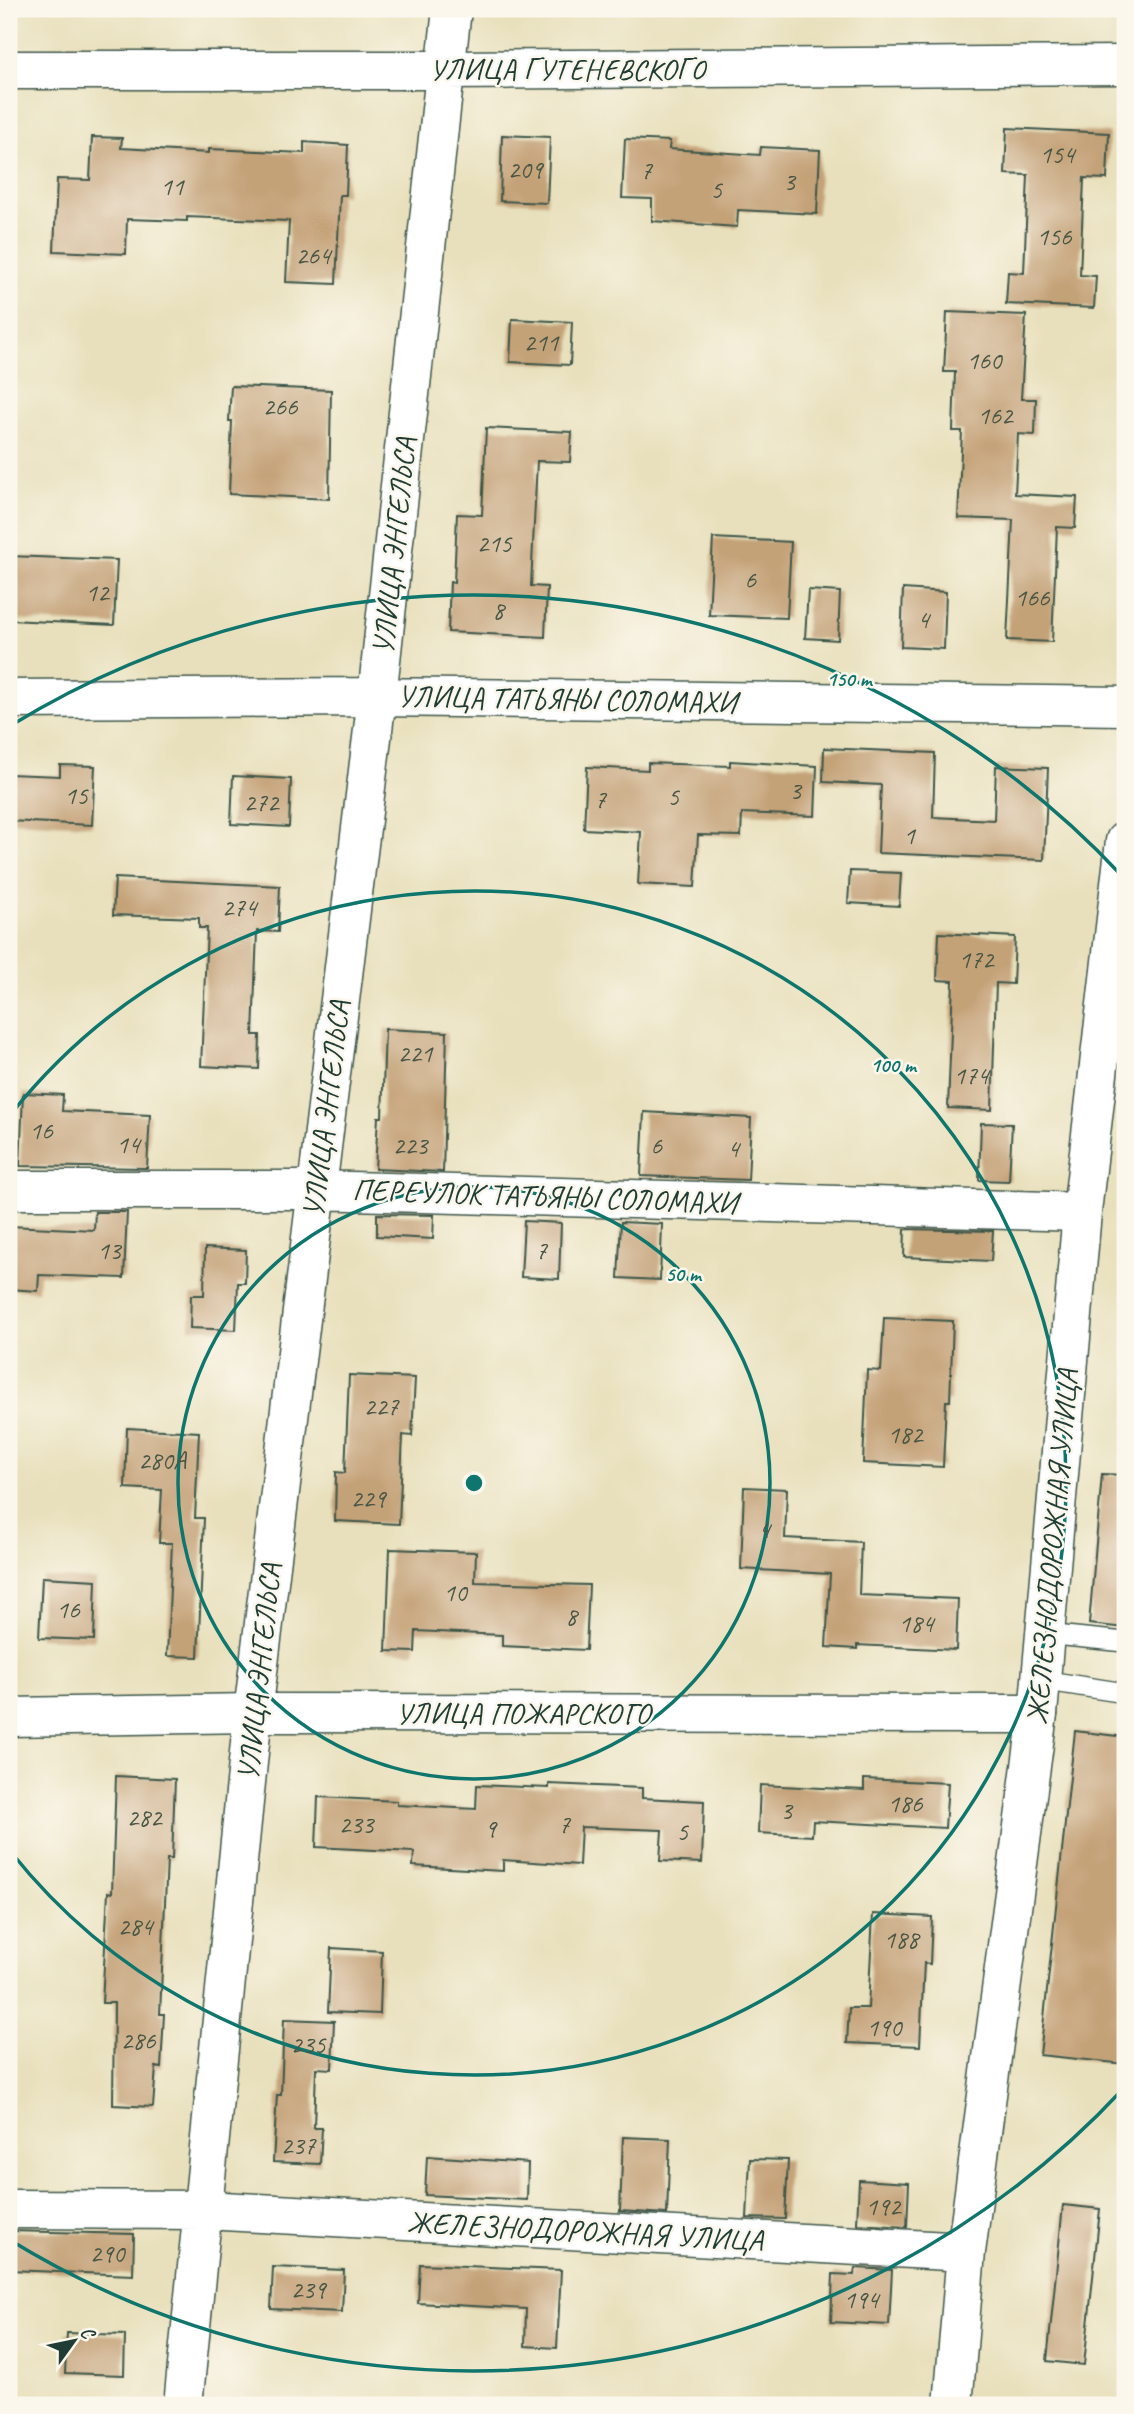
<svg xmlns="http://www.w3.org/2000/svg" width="1134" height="2414" viewBox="0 0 1134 2414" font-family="Caveat,sans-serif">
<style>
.building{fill:#c4a278}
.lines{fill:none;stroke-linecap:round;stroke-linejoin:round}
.service-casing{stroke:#3d5548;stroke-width:22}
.minor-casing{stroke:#3d5548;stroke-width:41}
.tertiary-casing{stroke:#3d5548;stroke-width:41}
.service{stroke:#fff;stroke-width:19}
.minor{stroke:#fff;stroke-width:38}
.tertiary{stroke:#fff;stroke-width:38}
.ring{fill:none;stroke:#0f766e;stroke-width:3.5}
.labels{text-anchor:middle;stroke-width:5;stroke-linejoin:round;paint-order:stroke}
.number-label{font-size:26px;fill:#485645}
.street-label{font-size:30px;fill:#1f3d34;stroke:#fbf7ec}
.centre{fill:#0f766e;stroke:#fbf7ec;stroke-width:3.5}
.ring-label{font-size:21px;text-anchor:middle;font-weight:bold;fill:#0f766e;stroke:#fbf7ec;stroke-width:5;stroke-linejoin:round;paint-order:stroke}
</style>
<rect width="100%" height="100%" fill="#fbf7ec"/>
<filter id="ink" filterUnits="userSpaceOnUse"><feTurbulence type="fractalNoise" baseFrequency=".0143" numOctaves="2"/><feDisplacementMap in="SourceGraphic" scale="14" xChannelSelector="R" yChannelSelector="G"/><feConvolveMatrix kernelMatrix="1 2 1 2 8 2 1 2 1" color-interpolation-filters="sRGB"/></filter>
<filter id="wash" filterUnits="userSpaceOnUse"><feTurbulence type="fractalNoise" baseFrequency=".00686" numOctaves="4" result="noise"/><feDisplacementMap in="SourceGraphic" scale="28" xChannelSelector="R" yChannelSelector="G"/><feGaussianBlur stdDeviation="1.57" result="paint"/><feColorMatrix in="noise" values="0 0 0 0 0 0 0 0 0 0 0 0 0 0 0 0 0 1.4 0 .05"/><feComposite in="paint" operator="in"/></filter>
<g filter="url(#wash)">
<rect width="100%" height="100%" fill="#e8e0bc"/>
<g id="blocks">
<path class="building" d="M 1007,128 L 1109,133 L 1107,179 L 1084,178 L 1080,275 L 1096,276 L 1094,308 L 1006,304 L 1008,272 L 1024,273 L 1028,175 L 1005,174 Z
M 502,135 L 550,137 L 547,203 L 500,201 Z
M 92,137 L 122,138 L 121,148 L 209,153 L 209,149 L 304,153 L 304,142 L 348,145 L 346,195 L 340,195 L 336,284 L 286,282 L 289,221 L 187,217 L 187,221 L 127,219 L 126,254 L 54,251 L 57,179 L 90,180 Z
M 625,139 L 670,141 L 669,149 L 760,155 L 761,147 L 820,150 L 817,214 L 738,210 L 737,227 L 652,221 L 652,199 L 622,198 Z
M 947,312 L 1026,315 L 1021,399 L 1036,399 L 1035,435 L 1018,434 L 1015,494 L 1077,497 L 1075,528 L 1057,527 L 1052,642 L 1007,640 L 1013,520 L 958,518 L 962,431 L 953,431 L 955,372 L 944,372 Z
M 512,319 L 572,322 L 570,365 L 510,362 Z
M 231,386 L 331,390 L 329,499 L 229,494 L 232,421 L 229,421 Z
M 486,428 L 572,432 L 570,462 L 537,461 L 531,586 L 547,587 L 545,637 L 448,632 L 450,582 L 454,583 L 457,514 L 482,515 Z
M 713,538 L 791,542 L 787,618 L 709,615 Z
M 9,556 L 117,560 L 114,625 L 9,620 Z
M 903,589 L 946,592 L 944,649 L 901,647 Z
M 808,590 L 840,592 L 838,640 L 805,638 Z
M 824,748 L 935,753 L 933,817 L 994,820 L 996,766 L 1048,768 L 1044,860 L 878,853 L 881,785 L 823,782 Z
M 730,761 L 817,766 L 815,816 L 742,813 L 741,836 L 698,835 L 695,887 L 638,884 L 641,832 L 584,829 L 587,767 L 648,770 L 648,763 L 730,766 Z
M 60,765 L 95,766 L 92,825 L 9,821 L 9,774 L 60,776 Z
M 233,776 L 291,779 L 289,827 L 231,824 Z
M 850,871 L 901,873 L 899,906 L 848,903 Z
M 115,878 L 280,886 L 278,932 L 257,931 L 253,1035 L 260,1035 L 259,1069 L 201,1066 L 207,928 L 199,928 L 199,918 L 113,915 Z
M 939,933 L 1015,937 L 1013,984 L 996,983 L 992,1110 L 948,1108 L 953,981 L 937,980 Z
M 385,1029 L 447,1032 L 443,1172 L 375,1169 L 378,1117 L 382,1117 Z
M 23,1093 L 63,1095 L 62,1111 L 150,1115 L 147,1168 L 20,1166 Z
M 644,1112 L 751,1118 L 748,1180 L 641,1176 Z
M 981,1123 L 1012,1124 L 1009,1181 L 979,1180 Z
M 95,1212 L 127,1212 L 124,1278 L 39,1275 L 38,1291 L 9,1289 L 9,1226 L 94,1230 Z
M 377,1214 L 434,1215 L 433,1239 L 377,1236 Z
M 524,1221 L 561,1223 L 559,1279 L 521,1277 Z
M 621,1222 L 662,1224 L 660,1280 L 618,1278 Z
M 905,1229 L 993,1231 L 991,1261 L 904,1257 Z
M 205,1248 L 246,1250 L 245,1283 L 238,1283 L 236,1330 L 190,1328 L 191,1295 L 204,1295 Z
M 884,1318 L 953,1321 L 950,1401 L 946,1401 L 943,1467 L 863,1463 L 867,1370 L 881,1371 Z
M 349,1375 L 415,1378 L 412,1436 L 403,1435 L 399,1524 L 335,1521 L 336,1472 L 345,1473 Z
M 127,1428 L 199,1432 L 195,1518 L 204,1518 L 198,1657 L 167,1656 L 172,1543 L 159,1543 L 162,1490 L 125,1488 Z
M 1102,1474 L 1125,1475 L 1125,1628 L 1089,1624 Z
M 744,1487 L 787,1489 L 785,1538 L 861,1542 L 859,1595 L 958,1599 L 956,1650 L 857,1645 L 857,1649 L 826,1647 L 830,1574 L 741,1569 Z
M 390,1549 L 476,1552 L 475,1582 L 589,1585 L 586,1650 L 502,1646 L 502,1635 L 416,1631 L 415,1652 L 386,1651 Z
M 42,1577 L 96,1580 L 94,1640 L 39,1638 Z
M 1075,1731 L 1125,1737 L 1125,2064 L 1040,2055 Z
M 116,1776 L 175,1779 L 172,1859 L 167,1859 L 160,2014 L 164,2014 L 161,2068 L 156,2067 L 153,2107 L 113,2105 L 114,2003 L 102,2003 L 108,1892 L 112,1893 Z
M 864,1779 L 948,1783 L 945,1828 L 813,1821 L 812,1836 L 758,1833 L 760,1785 L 864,1790 Z
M 549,1784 L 642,1788 L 642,1798 L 704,1801 L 702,1863 L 660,1861 L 662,1830 L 581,1827 L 579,1865 L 503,1860 L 503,1871 L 413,1866 L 414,1852 L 316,1847 L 318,1797 L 397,1801 L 397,1805 L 476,1809 L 477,1785 L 549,1788 Z
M 873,1914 L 932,1917 L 930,1964 L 924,1963 L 920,2046 L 847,2043 L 849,2008 L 868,2008 Z
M 331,1948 L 382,1951 L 380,2014 L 328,2012 Z
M 284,2019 L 334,2021 L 332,2069 L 316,2068 L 314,2128 L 322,2128 L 320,2164 L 273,2162 L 277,2095 L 281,2095 Z
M 623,2137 L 670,2139 L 667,2214 L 620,2211 Z
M 427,2156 L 528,2163 L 527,2200 L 425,2195 Z
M 750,2159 L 788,2160 L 785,2219 L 747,2218 Z
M 859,2180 L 909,2183 L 907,2227 L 857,2224 Z
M 1063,2205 L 1100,2209 L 1084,2365 L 1047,2361 Z
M 9,2231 L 134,2234 L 133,2275 L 9,2270 Z
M 420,2264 L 561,2270 L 557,2348 L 525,2346 L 526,2309 L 418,2303 Z
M 273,2267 L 344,2270 L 342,2312 L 271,2309 Z
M 855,2268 L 892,2270 L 889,2325 L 831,2322 L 833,2274 L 854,2275 Z
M 67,2333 L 125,2335 L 124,2375 L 65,2373 Z"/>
</g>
</g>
<g filter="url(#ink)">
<use href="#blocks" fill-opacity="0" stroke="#3d5548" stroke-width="2"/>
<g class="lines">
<g class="service-casing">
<path id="service" d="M 1045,1634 L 1125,1642
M 1041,1680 L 1125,1693"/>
</g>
<g class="minor-casing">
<path id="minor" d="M 9,70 L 446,70 L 1125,65
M 9,699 L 377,697 L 1125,706
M 9,1190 L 316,1190 L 1082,1212
M 9,2209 L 204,2210 L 966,2252
M 183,2405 L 253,1713 L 377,697 L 452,9
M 953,2405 L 966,2252 L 1038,1714 L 1082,1212 L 1125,841"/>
</g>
<g class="tertiary-casing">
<path id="tertiary" d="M 9,1717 L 253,1713 L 1038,1714"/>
</g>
<use href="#service" class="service"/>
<use href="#minor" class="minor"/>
<use href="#tertiary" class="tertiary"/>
</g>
</g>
<g class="ring">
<circle cx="474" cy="1483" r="296"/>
<path d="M11 1114A592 592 0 1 1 11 1852"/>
<path d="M1123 2089A888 888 0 0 1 10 2240M10 726A888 888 0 0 1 1123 877"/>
</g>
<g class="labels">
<g class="number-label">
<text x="1057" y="163">154</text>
<text x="525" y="178">209</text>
<text x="646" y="179">7</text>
<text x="789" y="190">3</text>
<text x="172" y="195">11</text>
<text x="716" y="198">5</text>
<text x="1054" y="245">156</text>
<text x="313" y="264">264</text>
<text x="541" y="351">211</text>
<text x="984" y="369">160</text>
<text x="280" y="415">266</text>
<text x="995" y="424">162</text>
<text x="494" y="552">215</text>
<text x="750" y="588">6</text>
<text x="97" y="601">12</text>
<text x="1032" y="606">166</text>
<text x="498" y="619">8</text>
<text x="923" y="628">4</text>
<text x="795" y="799">3</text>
<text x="76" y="804">15</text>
<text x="673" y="805">5</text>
<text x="600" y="808">7</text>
<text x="261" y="811">272</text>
<text x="909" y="844">1</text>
<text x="239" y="916">274</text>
<text x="976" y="968">172</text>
<text x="415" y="1062">221</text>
<text x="971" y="1084">174</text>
<text x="41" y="1139">16</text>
<text x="128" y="1153">14</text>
<text x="410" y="1154">223</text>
<text x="656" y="1154">6</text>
<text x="733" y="1157">4</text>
<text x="109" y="1259">13</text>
<text x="541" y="1259">7</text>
<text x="381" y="1415">227</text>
<text x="905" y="1443">182</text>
<text x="162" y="1469">280А</text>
<text x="368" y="1507">229</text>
<text x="764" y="1538">4</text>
<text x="455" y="1601">10</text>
<text x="68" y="1618">16</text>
<text x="571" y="1625">8</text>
<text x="916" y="1632">184</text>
<text x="905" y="1812">186</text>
<text x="786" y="1819">3</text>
<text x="144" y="1826">282</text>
<text x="356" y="1833">233</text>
<text x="564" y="1833">7</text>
<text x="490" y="1837">9</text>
<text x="682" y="1840">5</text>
<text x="135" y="1935">284</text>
<text x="901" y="1948">188</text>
<text x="884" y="2036">190</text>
<text x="138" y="2049">286</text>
<text x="308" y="2053">235</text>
<text x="298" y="2154">237</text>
<text x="883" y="2215">192</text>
<text x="107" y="2262">290</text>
<text x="308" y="2298">239</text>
<text x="861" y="2308">194</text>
</g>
<g class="street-label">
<text x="567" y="79">УЛИЦА ГУТЕНЕВСКОГО</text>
<text transform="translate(394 546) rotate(-84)" y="10">УЛИЦА ЭНГЕЛЬСА</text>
<text transform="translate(567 699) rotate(1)" y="10">УЛИЦА ТАТЬЯНЫ СОЛОМАХИ</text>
<text transform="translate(326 1109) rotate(-83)" y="10">УЛИЦА ЭНГЕЛЬСА</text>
<text transform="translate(545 1196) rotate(2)" y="10">ПЕРЕУЛОК ТАТЬЯНЫ СОЛОМАХИ</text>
<text transform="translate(1052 1547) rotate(-85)" y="10">ЖЕЛЕЗНОДОРОЖНАЯ УЛИЦА</text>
<text transform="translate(259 1672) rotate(-84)" y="10">УЛИЦА ЭНГЕЛЬСА</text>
<text x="523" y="1723">УЛИЦА ПОЖАРСКОГО</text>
<text transform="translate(585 2231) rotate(3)" y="10">ЖЕЛЕЗНОДОРОЖНАЯ УЛИЦА</text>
</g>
</g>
<circle cx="474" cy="1483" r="10" class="centre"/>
<g class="ring-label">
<text x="849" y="686">150 m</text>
<text x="893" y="1072">100 m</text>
<text x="683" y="1281">50 m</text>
</g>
<rect width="1134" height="2414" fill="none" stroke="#fbf7ec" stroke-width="35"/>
<g transform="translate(74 2341) rotate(57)" stroke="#fbf7ec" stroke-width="5" paint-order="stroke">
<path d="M0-5L12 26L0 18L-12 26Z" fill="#1f3d34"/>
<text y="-10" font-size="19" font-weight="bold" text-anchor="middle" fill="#1f3d34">С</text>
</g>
</svg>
